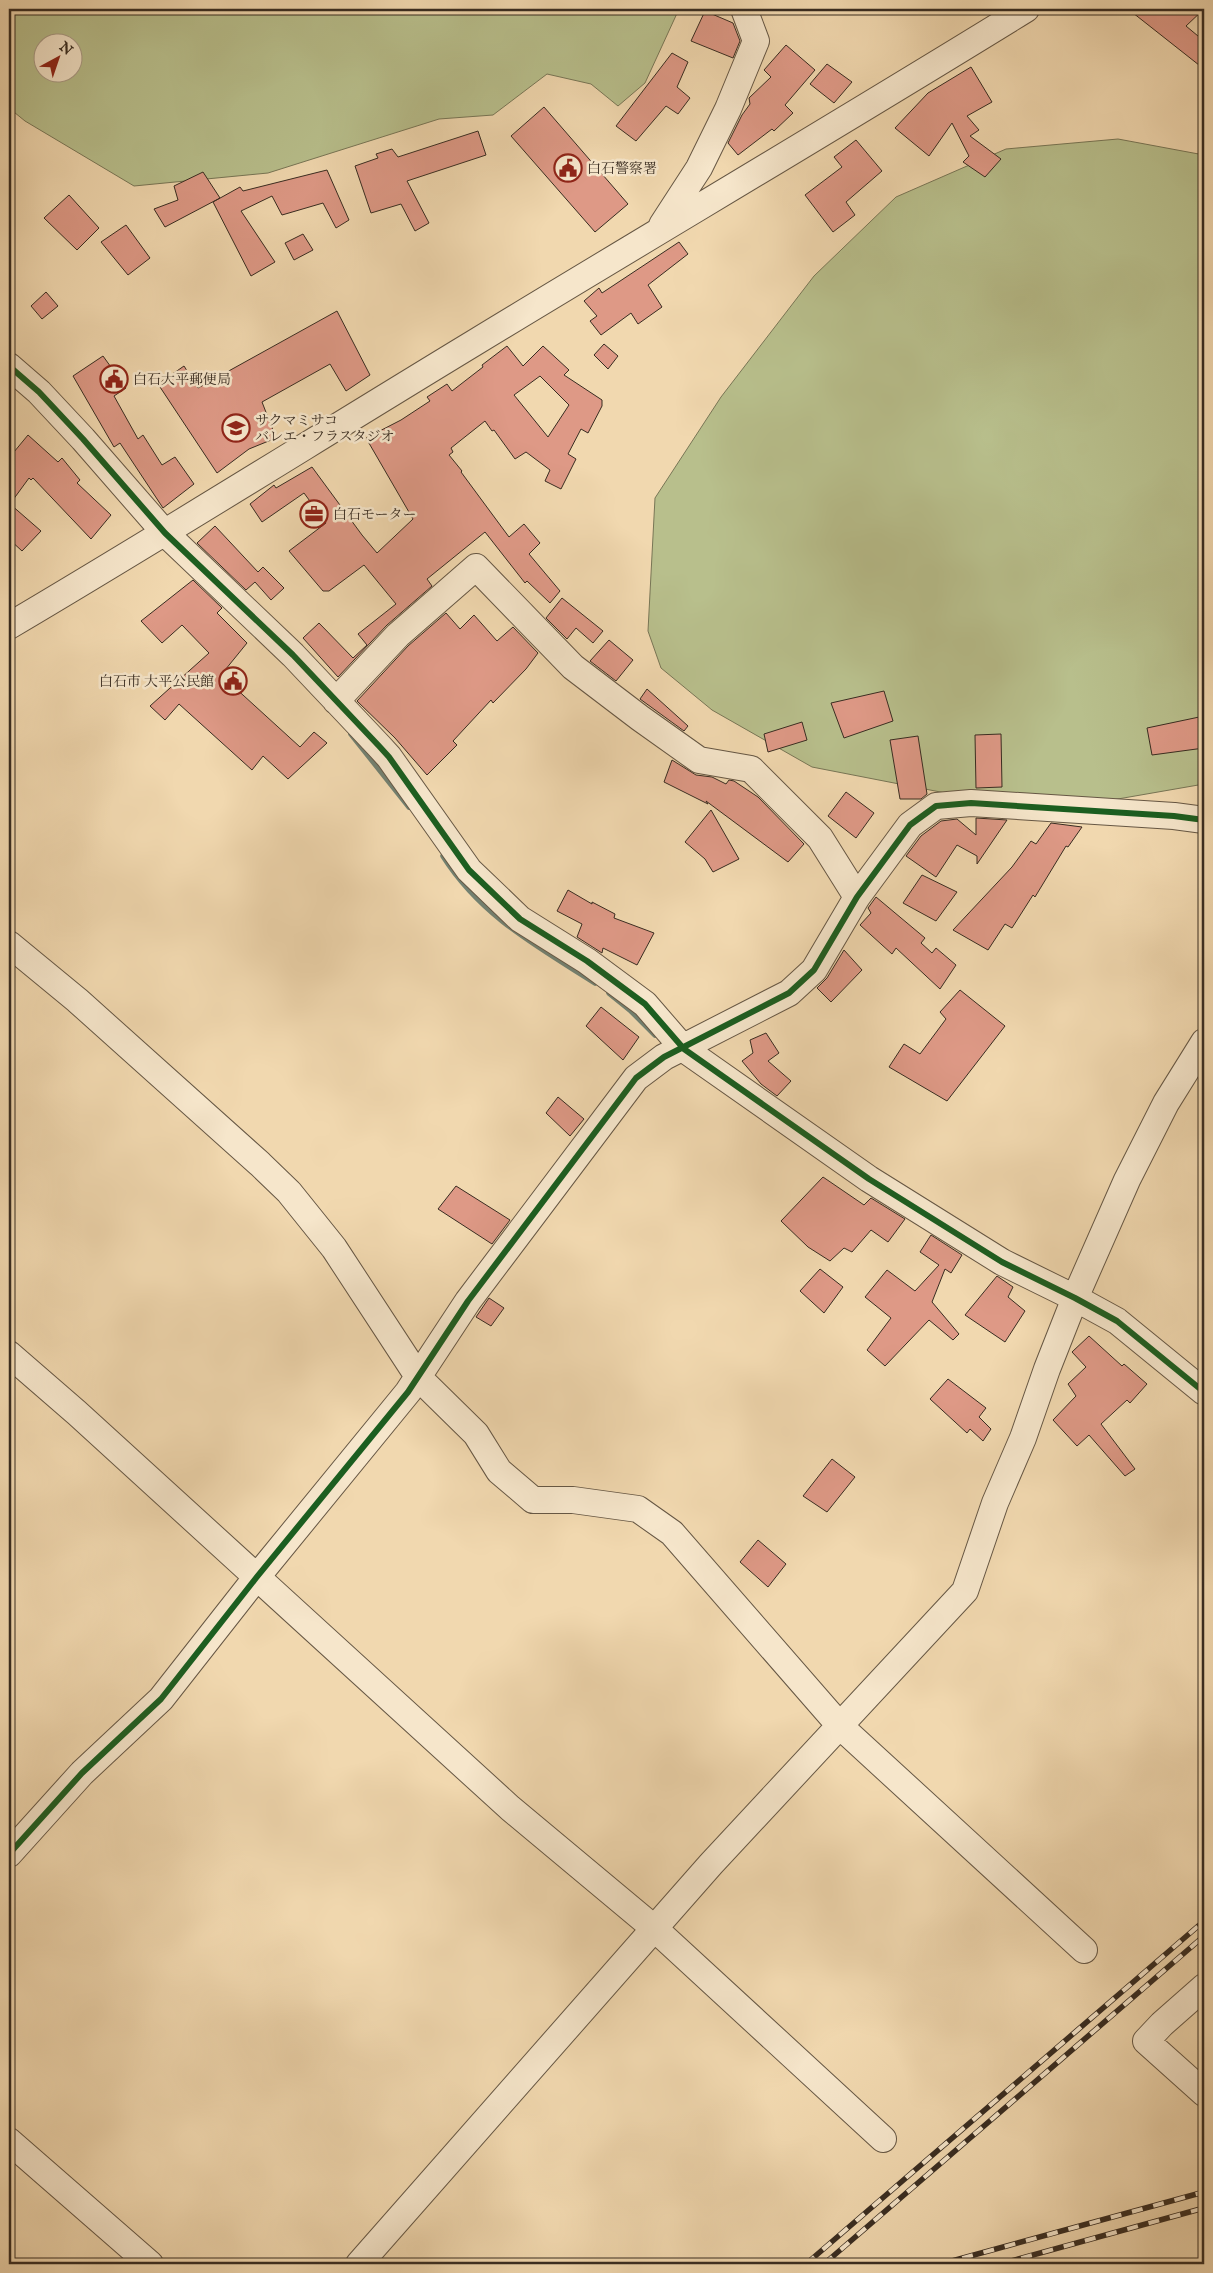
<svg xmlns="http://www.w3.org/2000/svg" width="1213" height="2273" viewBox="0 0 1213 2273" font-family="'IM FELL English','Noto Serif JP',serif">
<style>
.green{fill:#b8bf8c;stroke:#787656;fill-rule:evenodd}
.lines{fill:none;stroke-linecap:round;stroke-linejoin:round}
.stream{stroke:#738171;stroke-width:5.5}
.building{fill:#de9986;stroke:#382c21;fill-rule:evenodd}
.minor-casing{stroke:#665744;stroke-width:28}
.minor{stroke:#f6e6cb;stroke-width:26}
.rail-casing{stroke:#382c21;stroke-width:5.5}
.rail{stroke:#f6e6cb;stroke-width:4;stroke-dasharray:11;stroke-linecap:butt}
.cycleway-casing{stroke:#f6e6cb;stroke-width:9}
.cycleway{stroke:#1b5e20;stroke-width:6}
.labels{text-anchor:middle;stroke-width:5;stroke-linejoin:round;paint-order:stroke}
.poi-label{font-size:14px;fill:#382c21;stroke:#f6e6cb;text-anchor:start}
</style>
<rect width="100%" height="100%" fill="#f1d8af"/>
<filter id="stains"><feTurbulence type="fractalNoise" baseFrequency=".004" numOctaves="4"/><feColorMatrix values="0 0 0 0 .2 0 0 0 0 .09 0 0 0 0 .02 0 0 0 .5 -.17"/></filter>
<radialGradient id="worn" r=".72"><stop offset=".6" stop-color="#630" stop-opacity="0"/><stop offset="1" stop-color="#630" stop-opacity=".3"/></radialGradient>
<path class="green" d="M 9,9 L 679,9 L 645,83 L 618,106 L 591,84 L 547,74 L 493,115 L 439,119 L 268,173 L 134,186 L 25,121 L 9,108 ZM 42,42 L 72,42 L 72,72 L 42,72 Z
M 1118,139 L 1204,155 L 1204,784 L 1043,812 L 812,767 L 712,710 L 661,668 L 648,631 L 655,498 L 721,397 L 814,276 L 896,197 L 1006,149 Z"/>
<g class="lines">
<path class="stream" d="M 351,734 L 409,807
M 443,856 C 481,916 537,946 595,983
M 609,993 L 630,1010 L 655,1035"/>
</g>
<path class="building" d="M 1128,9 L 1204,9 L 1186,26 L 1204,41 L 1204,69 Z
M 705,11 L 733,23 L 740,41 L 733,58 L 691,41 Z
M 786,45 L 815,70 L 785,105 L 793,113 L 774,131 L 772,129 L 738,155 L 728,143 L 742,115 L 750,104 L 749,98 L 771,77 L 764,70 Z
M 672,53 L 688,62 L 677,87 L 690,98 L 678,114 L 666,106 L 636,141 L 616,126 Z
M 827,64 L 852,82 L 834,103 L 810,84 Z
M 971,67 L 992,102 L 967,116 L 979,130 L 970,136 L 1001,159 L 985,177 L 963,162 L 969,156 L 952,123 L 929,156 L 895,128 L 928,93 Z
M 544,107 L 628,204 L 595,232 L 511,136 Z
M 478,131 L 486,155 L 407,181 L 429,223 L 415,231 L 401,204 L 371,213 L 355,166 L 378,158 L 376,154 L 392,149 L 398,157 Z
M 856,140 L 882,171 L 846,202 L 855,215 L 833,232 L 805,195 L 842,167 L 834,157 Z
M 327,170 L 349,220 L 336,228 L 323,203 L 282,215 L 272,196 L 241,211 L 275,262 L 251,276 L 213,202 L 240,187 L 243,191 Z
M 203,172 L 220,198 L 165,227 L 154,209 L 178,200 L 174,186 Z
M 69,195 L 99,228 L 77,250 L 44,218 Z
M 126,225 L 150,258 L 128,275 L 101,242 Z
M 303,234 L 313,250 L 294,260 L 285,243 Z
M 679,242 L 688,254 L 648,285 L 662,307 L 638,324 L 631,313 L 601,335 L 590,321 L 597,316 L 584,301 L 599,288 L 602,293 Z
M 46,292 L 58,306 L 42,319 L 31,306 Z
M 337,311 L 370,375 L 346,391 L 330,364 L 262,402 L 276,438 L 249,449 L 217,473 L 158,384 L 184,366 L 198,388 Z
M 604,344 L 618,356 L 608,369 L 594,355 Z
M 507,346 L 523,366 L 543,346 L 569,370 L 564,375 L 602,400 L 602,406 L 588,433 L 581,429 L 568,454 L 576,459 L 561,489 L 545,481 L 550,470 L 526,452 L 515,459 L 494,430 L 492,431 L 485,421 L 451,448 L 453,452 L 449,455 L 462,471 L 461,472 L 509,537 L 524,524 L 540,543 L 529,554 L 560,591 L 550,603 L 527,581 L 525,583 L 485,532 L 427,579 L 432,586 L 387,625 L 338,677 L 303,638 L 319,623 L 353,658 L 367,645 L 358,634 L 396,604 L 364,565 L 329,591 L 323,591 L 289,551 L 326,523 L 304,493 L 262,522 L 250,504 L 274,485 L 276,488 L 312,467 L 362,535 L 377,553 L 413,519 L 366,438 L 401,420 L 430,401 L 427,397 L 447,384 L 452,391 L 483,367 L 482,365 ZM 540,376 L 569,405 L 548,437 L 514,395 Z
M 103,356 L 126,388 L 114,396 L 138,439 L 143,435 L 162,465 L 175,457 L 194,484 L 163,508 L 120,443 L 114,447 L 73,376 Z
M 28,435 L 58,462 L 62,458 L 80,480 L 77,483 L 111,515 L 91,539 L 33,478 L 31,480 L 29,478 L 10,504 L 41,531 L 22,551 L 9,539 L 9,458 Z
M 215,526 L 258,572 L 263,567 L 284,588 L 271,600 L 255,582 L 246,590 L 197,543 Z
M 193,580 L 222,608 L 217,613 L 247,643 L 221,675 L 300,747 L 314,732 L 327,743 L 288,779 L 263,756 L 252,770 L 179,704 L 165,720 L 150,706 L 209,653 L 182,625 L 162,643 L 141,621 Z
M 562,598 L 603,631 L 593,643 L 576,628 L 567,639 L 546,618 Z
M 446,613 L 460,629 L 474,615 L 497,641 L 513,627 L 538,653 L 526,669 L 493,703 L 491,700 L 453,741 L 457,745 L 427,775 L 395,738 L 357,701 L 408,646 Z
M 609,640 L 633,660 L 616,681 L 590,661 Z
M 647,689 L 688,726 L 684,731 L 640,699 Z
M 884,691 L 893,721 L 844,738 L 831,703 Z
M 1204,716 L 1204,748 L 1152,755 L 1147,728 Z
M 802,722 L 807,740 L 768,752 L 764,734 Z
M 1001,734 L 1002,787 L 976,788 L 975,735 Z
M 918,736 L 927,794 L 921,799 L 900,799 L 890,740 Z
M 672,760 L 696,775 L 712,777 L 726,784 L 729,780 L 734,781 L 758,797 L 804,844 L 788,862 L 706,801 L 708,804 L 664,782 Z
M 846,792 L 874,813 L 856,838 L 828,816 Z
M 711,810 L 739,859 L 713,872 L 705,859 L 685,842 Z
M 976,818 L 1007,820 L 977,864 L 977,856 L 957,845 L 936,877 L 906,856 L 921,836 L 941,821 L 957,819 L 976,835 Z
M 1051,823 L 1082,827 L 1068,847 L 1066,846 L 1035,897 L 1033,895 L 1012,928 L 1005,924 L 988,950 L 953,930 L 1012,867 L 1031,841 L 1036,844 Z
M 922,875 L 957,892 L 936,921 L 903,903 Z
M 568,890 L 592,904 L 592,902 L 615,914 L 614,918 L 654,933 L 637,965 L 603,948 L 602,953 L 577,937 L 582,924 L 557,911 Z
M 876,897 L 925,938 L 921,943 L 932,953 L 936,948 L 956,965 L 940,989 L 896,948 L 892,954 L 860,925 L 871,913 L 868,908 Z
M 844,950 L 862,970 L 831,1002 L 817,988 L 827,978 Z
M 960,990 L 1005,1026 L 947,1101 L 889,1067 L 904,1044 L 920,1054 L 946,1019 L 940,1012 Z
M 601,1007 L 639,1037 L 623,1060 L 586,1026 Z
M 766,1033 L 779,1053 L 768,1061 L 791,1081 L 777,1096 L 761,1084 L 742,1061 L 753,1053 L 750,1040 Z
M 558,1097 L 584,1119 L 570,1136 L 546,1113 Z
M 823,1177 L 864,1205 L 871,1198 L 905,1219 L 888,1242 L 871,1230 L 852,1252 L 844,1248 L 830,1261 L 808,1247 L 781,1221 Z
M 456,1186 L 510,1220 L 492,1244 L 438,1209 Z
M 931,1235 L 962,1255 L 951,1273 L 945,1269 L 932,1302 L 959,1334 L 953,1340 L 929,1320 L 885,1366 L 867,1350 L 891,1318 L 865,1297 L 887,1270 L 915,1291 L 939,1265 L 920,1252 Z
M 820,1269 L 843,1287 L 824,1313 L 800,1291 Z
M 997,1276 L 1013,1287 L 1008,1297 L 1025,1311 L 1005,1342 L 965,1315 Z
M 489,1298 L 504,1308 L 491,1326 L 476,1317 Z
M 1089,1336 L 1122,1366 L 1124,1364 L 1147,1384 L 1130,1403 L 1127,1400 L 1101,1424 L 1135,1469 L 1125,1476 L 1089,1435 L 1077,1446 L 1053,1420 L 1076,1396 L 1068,1384 L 1086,1367 L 1072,1352 Z
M 948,1379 L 986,1408 L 979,1417 L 991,1429 L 983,1441 L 970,1429 L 967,1433 L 930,1399 Z
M 832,1459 L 855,1477 L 827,1512 L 803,1496 Z
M 758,1540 L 786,1564 L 768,1587 L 740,1562 Z"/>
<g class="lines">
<g class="minor-casing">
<path id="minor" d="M 662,225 L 699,168 L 728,109 L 756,41 L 744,9
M 9,366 L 39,392 L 83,439 L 165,533 L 293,655 L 379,746 L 389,757 L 469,870 L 520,919 L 587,961 L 645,1004 L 684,1049 L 869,1179 L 1002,1262 L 1075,1298 L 1117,1321 L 1204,1392
M 9,626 C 165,534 319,437 474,343 C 658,231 843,122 1026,9
M 336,701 L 398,635 L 476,567 L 573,667 L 640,718 L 699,760 L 751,769 L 820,838 L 857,897
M 9,944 L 77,1000 L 260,1164 L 289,1192 L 334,1248 L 419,1378 L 476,1434 L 499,1471 L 533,1500 L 573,1500 L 638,1509 L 672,1533 L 841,1727 L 1084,1950
M 9,1354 L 77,1413 L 510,1808 L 655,1929 L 883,2139
M 9,1854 L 82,1773 L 161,1699 L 256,1578 L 408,1392 L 468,1301 L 636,1078 L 664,1057 L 789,993 L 814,970 L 857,897 L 910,825 L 936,806 L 971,803 L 1174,816 L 1204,820
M 1204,1987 L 1162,2024 L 1146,2041 L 1204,2093
M 9,2141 L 150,2264
M 359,2264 L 711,1864 L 965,1591 L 995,1503 L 1023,1438 L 1047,1369 L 1075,1298 L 1127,1180 L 1166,1103 L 1204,1042"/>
</g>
<use href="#minor" class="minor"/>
<g class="rail-casing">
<path id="rail" d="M 806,2264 L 1204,1921
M 824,2264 L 1204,1936
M 941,2264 L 1204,2192
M 1000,2264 L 1204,2208"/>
</g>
<use href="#rail" class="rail"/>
<g class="cycleway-casing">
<path id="cycleway" d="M 9,366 L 39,392 L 83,439 L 165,533 L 293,655 L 379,746 L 389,757 L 469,870 L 520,919 L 587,961 L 645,1004 L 684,1049 L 869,1179 L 1002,1262 L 1075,1298 L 1117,1321 L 1204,1392
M 9,1854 L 82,1773 L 161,1699 L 256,1578 L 408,1392 L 468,1301 L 636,1078 L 664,1057 L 789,993 L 814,970 L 857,897 L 910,825 L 936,806 L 971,803 L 1174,816 L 1204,820"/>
</g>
<use href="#cycleway" class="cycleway"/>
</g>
<defs>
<g id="civic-ring" transform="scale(1.4375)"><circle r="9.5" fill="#f6e6cb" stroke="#8f2418" stroke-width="1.5"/><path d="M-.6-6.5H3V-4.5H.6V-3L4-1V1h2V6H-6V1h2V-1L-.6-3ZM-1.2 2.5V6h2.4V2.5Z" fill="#8f2418"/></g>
<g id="school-ring" transform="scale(1.4375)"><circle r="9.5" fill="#f6e6cb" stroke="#8f2418" stroke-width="1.5"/><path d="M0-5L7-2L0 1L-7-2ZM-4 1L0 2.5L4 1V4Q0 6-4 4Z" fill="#8f2418"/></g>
<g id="office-ring" transform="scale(1.4375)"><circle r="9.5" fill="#f6e6cb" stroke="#8f2418" stroke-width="1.5"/><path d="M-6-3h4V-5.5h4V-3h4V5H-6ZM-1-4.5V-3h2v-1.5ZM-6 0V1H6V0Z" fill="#8f2418"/></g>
</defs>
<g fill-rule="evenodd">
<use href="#civic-ring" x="568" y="168"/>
<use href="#civic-ring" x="114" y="379"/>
<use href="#school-ring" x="236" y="428"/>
<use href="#office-ring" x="314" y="514"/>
<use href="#civic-ring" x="233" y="681"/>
</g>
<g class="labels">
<g class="poi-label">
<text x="587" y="173">白石警察署</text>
<text x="133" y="384">白石大平郵便局</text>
<text x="255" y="425">サクマミサコ<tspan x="255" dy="16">バレエ・フラスタジオ</tspan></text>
<text x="333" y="519">白石モーター</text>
<text x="214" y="686" text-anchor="end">白石市 大平公民館</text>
</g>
</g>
<rect width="1213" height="2273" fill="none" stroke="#f1d8af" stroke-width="30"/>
<rect x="10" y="10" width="1193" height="2253" fill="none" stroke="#382c21" stroke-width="2.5"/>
<rect x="15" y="15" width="1183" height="2243" fill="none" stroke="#382c21"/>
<g transform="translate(58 58) rotate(40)"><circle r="24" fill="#f6e6cb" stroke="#aa9c87"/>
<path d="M0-4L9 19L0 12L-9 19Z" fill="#8f2418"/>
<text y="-8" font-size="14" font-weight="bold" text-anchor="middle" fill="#382c21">N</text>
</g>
<rect width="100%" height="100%" filter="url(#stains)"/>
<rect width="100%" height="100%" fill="url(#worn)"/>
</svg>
